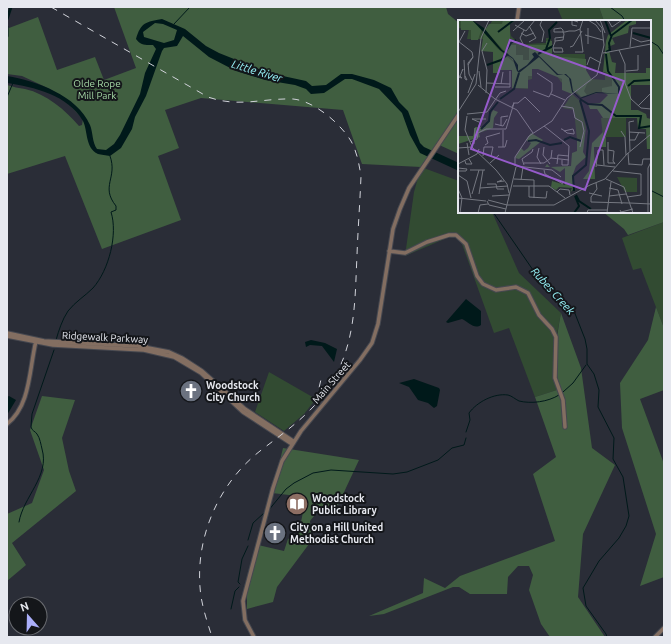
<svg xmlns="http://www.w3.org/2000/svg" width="671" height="644" viewBox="0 0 671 644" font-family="Ubuntu,sans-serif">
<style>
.green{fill:#324b32}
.forest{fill:#405e40}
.water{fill:#00191a;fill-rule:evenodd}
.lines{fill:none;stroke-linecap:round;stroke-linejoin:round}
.stream{stroke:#00191a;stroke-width:1}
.river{stroke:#00191a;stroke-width:3}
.secondary-casing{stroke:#464850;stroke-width:5.5}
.secondary{stroke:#836e61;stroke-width:3.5}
.rail{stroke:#d1d3da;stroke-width:1;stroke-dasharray:7 7;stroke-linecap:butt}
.labels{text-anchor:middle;stroke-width:4;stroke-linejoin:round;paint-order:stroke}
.park-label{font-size:10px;fill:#a7dba7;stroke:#14161a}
.street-label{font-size:10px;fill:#e6e8ef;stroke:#14161a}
.poi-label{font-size:10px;font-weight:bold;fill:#e6e8ef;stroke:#14161a;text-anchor:start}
.water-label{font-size:11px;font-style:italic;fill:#99f7fc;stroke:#14161a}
.inset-river{fill:none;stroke:#00191a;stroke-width:2}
.inset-road{fill:none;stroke:#757881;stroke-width:1}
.view{fill:#965bcb;fill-opacity:0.15;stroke:#965bcb;stroke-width:2}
.inset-edge{fill:none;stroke:#e6e8ef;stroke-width:2}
</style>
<rect width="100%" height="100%" fill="#2a2d37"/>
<path class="green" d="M 557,7 L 599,7 L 604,21 L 563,21 Z
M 421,167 L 459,181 L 459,212 L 492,212 L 519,273 L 561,313 L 556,339 L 560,389 L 535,397 L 509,328 L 494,333 L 462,244 L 458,238 L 449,237 L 405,256 L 414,192 Z
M 664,222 L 664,328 L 641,268 L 633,270 L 622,238 Z
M 269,372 L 316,399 L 304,414 L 284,431 L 255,412 Z"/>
<path class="forest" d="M 114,7 L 446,7 L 448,14 L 459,23 L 459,154 L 437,144 L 421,167 L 362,164 L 343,110 L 201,98 L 165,110 L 179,148 L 158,156 L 181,220 L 102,249 L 65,156 L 7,174 L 7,85 C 13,87 19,88 25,89 C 47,94 65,110 79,126 L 82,125 L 83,119 L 61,96 L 50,89 L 22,76 L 7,74 L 7,25 L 9,28 L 38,17 L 57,70 L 95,57 L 104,80 L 136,68 Z
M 599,7 L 664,7 L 664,222 L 628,235 L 624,229 L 603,212 L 650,212 L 650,21 L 604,21 Z
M 656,307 L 664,328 L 664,390 L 640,399 L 664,464 L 664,577 L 640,586 L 656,534 L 622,428 L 620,383 L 648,340 Z
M 561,313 L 581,368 L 592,448 L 615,465 L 583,534 L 578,597 L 605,637 L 550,637 L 541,624 L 529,590 L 533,575 L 529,566 L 518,566 L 508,577 L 507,594 L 470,594 L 459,587 L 453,587 L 384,614 L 369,616 L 423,593 L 424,578 L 445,588 L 460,576 L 555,541 L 533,474 L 556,457 L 535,397 L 560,389 C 553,363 556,339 561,313 Z
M 42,396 L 75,400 L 62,438 L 69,471 L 76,491 L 12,543 L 26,565 L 7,581 L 7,514 L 32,503 L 44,470 L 30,430 Z
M 283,448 L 359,460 L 338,505 L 318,511 L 310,521 L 312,540 L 277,587 L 273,602 L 247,609 L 247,586 L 258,545 L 284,551 L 288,539 L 299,532 L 306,497 L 272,493 Z"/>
<path class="water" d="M 162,19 L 185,29 L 206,46 L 219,53 L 269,73 L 306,81 L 312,86 L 326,85 L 341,74 L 352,74 L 374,80 L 391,88 L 399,102 L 408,111 L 420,143 L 424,147 L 459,163 L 459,171 L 420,153 L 410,135 L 402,113 L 379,89 L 352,79 L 345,79 L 324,93 L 311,94 L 306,89 L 295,85 L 265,80 L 236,71 L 209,57 L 183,36 L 177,46 L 164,48 L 162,51 L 146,96 L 135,117 L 132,129 L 121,148 L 110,156 C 106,155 101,155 98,154 C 85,148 88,131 83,121 C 68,95 34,87 7,83 L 7,76 C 36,81 77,95 90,125 C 93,132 92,142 97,149 L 106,150 L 114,144 L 120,135 L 140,94 L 145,73 L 156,49 L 153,45 C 146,45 141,46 136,39 C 141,22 146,22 162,19 ZM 155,23 L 163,24 L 177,30 L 174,40 L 164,43 L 144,37 L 143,32 Z
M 466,299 L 481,311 L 481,325 C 474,330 469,322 462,319 L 448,323 L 446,322 Z
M 311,340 L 325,343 L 337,349 L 334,362 L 322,346 L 310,345 L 306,347 L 305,342 Z
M 414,379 L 439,388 L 440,390 L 437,406 L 434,408 L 428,403 L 418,400 L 409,387 L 399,383 Z
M 9,396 L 16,400 L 7,415 L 7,397 Z"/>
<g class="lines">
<path class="stream" d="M 610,7 L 622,16 L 625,21
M 174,24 L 190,7
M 650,41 L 658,46 L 664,55
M 7,97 L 13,83
M 650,190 L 664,197
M 493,212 L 533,270 L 559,300 L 574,311 L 585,339 L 587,349 L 587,364 L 594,374 L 599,390 L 598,407 L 614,438 L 613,459 L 623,477 L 629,516 L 626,526 L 619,538 L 599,561 L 583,588 L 586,606 L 606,634 L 607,637
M 56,340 C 59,330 62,320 68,311 C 75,302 85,296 93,288 C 109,270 118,234 111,212 L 116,210 L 116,206 C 100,186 118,178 110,156
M 563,392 L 573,383 L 586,365
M 466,432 L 470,420 L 469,413 C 477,402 494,393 508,395 C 512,396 515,399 519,401 C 531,404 548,402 559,395
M 268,511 L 286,489 L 294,483 L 313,473 L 331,470 L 393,474 L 407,472 L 438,460 L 452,448 L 464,445 L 466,438
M 19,522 C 23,497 50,476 42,449 C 41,445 40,438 37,434 C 35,431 32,431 31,427 L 32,414 L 54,350
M 248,540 L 253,523 L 264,513
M 240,584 L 238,582 L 242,559 L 248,546
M 231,609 L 235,591 L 239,587"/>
<path class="river" d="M 7,19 L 11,7
M 7,27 L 7,36"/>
<g class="secondary-casing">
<path id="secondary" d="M 517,21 L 519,7
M 389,251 L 405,253 L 427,242 L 449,235 L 456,235 L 466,244 L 477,276 L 483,284 L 496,290 L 516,287 L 528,293 L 539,315 L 552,329 L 556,337 L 555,378 L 563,400 L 565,427
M 7,333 L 44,341 L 138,346 L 169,352 L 182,358 L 202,371 L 245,409 L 293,441
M 7,336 L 53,345 L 144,350 L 174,357 L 201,373 L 243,412 L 292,444
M 141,341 L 146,346
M 7,424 C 31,405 29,369 36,341
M 254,637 L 245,620 L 243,601 L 273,488 L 282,461 L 301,431 L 360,360 L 372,343 L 378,324 L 393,229 L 400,209 L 409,188 L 459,114
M 655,637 L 664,628"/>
</g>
<use href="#secondary" class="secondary"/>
<path class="rail" d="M 51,7 L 208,97 C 239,108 262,98 293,99 C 314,101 340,123 351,141 C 357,152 359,164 361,176 C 360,202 358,228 357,255 C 355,296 356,335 337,373 C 320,408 290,428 260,451 C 219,483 196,536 200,587 C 201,604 207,621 212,637
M 316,401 L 322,375"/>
</g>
<defs>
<g id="church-disc" transform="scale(1.15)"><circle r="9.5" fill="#6b7280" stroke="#14161a"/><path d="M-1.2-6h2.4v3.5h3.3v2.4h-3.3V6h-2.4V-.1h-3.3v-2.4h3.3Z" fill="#fff"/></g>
<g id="library-disc" transform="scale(1.15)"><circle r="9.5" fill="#8d6e63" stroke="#14161a"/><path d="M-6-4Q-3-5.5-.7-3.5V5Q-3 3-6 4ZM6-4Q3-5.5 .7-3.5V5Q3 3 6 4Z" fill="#fff"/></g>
</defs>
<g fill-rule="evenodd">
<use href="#church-disc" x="191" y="391"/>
<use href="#library-disc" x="297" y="504"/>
<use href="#church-disc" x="275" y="533"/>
</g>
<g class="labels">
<g class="park-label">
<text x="97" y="87">Olde Rope<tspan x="97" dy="12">Mill Park</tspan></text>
</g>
<g class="street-label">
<text transform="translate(105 337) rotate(3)" y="4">Ridgewalk Parkway</text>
<text transform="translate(331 382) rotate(-49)" y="4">Main Street</text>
</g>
<g class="poi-label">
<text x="206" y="389">Woodstock<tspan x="206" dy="12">City Church</tspan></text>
<text x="312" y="502">Woodstock<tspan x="312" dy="12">Public Library</tspan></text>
<text x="290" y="531">City on a Hill United<tspan x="290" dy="12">Methodist Church</tspan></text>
</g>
<g class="water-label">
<text transform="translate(257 71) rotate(17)" y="4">Little River</text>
<text transform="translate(553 291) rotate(48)" y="4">Rubes Creek</text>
</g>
</g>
<g transform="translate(458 20)">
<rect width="193" height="193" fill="#2a2d37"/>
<path d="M 1,0 L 14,0 L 16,5 L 29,9 L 34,1 L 50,1 L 53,16 L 65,27 L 68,24 L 88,23 L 88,18 L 93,18 L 94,34 L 127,34 L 127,50 L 133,59 L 147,60 L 147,53 L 154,53 L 154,66 L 144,72 L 123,77 L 103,62 L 99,56 L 84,49 L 74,49 L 74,59 L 70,60 L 70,69 L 54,68 L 54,50 L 35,49 L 35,31 L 26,19 L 9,19 L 11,9 L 0,8 ZM 114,74 L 121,80 L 128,107 L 124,120 L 119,120 L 116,90 L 105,88 ZM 143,98 L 168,98 L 168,117 L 145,117 ZM 159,157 L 179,158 L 179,172 L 167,172 Z" fill="#324b32"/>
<path d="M 3,0 L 14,0 L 24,8 L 20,20 L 13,20 L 13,10 L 3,10 ZM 45,0 L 58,0 L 52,4 L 52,25 L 58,25 L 58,35 L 65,35 L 65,40 L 71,40 L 71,25 L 88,25 L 88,21 L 94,21 L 94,36 L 128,39 L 128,50 L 134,60 L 129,64 L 126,71 L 129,75 L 123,77 L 118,71 L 114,74 L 104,70 L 104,59 L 80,49 L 74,49 L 74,56 L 70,56 L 70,68 L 54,68 L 54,50 L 42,50 L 42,53 L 35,53 L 35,32 L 23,31 L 26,12 L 39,28 L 59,45 L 27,10 L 31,4 L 44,4 ZM 169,0 L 178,0 L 178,4 L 171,6 L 170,13 L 154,18 L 157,24 L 150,27 L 154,42 L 158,43 L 157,53 L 188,53 L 188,48 L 193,48 L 193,65 L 173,65 L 173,90 L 180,90 L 188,94 L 189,98 L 193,99 L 193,129 L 189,129 L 188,109 L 180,109 L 179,98 L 145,98 L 139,89 L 132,89 L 130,84 L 142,83 L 150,75 L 144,72 L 144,68 L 154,66 L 154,54 L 145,52 L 148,21 L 150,15 ZM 35,90 L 40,92 L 36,98 L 35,108 L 21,113 L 22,117 L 0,124 L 0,116 L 15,116 L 17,107 L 27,107 ZM 128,107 L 125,132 L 128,137 L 118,146 L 114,157 L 116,168 L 112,173 L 114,168 L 101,167 L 98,170 L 93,167 L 94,161 L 107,165 L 107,148 L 102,152 L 93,147 L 77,147 L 87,147 L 89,144 L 92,147 L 113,146 L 114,133 L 119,131 L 119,120 L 124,120 ZM 145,112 L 145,117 L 148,117 L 148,127 L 136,127 L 137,159 L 125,159 L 131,151 L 134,123 ZM 73,113 L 85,120 L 61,139 L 57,138 L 63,128 L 66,131 L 70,128 L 73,123 L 68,120 Z" fill="#405e40"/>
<path d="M 14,0 L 26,8 L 44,30 L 55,38 L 60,45 L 60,51 L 69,45 L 76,37 L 74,34 L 77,32 L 100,54 L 108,54 L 113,59 L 115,71 L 122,78 L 138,72 L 161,74 L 138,73 L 122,79 L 114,72 L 111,58 L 106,54 L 99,55 L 81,37 L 61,53 L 59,51 L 55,39 L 42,30 Z" fill="#00191a"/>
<path class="inset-river" d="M 147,0 L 153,16M 40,12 L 56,0M 175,13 L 193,18M 88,29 L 92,18 L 91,10 L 99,2M 148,32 L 152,30 L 151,23 L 154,15 L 174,0M 47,33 L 53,23 L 58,20M 80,34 L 95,26M 148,34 L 150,51 L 161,67 L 161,74M 29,45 L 43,40 L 50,34M 170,66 L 176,61 L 193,60M 42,79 L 56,69 L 61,53M 122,79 L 130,84 L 144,85 L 158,96 L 183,96 L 181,108 L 193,106M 23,109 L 31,101 L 32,92 L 40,82M 106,120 L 112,117 L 123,121M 70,121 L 78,120 L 92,125 L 104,123M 116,171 L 115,156 L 128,145 L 131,111 L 122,80M 118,175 L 121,181 L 133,189M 116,193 L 121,186 L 117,176"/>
<path class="inset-road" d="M 84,0 L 82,5 L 86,12 L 84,22M 130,0 L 138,5 L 143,12M 142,0 L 147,13M 150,0 L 154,7 L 164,0M 57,5 L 68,11 L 77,0M 119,6 L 114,5 L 114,0 L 120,2M 130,8 L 130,24M 55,11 L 67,0M 63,13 L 68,16 L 76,13M 127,15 L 145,20M 174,18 L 183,22 L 193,20M 0,21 L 14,32 L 15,37M 97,21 L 105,20 L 106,14 L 105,12 L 105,10 L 103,8 L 96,9 L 96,12 L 107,12 L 111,11 L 117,11 L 122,9 L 125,0M 1,22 L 7,11M 71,22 L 78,18 L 71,6M 65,24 L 62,18 L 66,10M 112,27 L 115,26 L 124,11M 172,27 L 174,8 L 193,8M 95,28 L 104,28 L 105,32 L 96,32 L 95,28 L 95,27 L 97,22 L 97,18 L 106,17M 161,30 L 167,44 L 167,63 L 173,79 L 183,88 L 193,89M 117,32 L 125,32 L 122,9M 145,33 L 193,24M 6,40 L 7,59 L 9,60 L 7,56M 10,45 L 15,37 L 10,43 L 11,54 L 14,60M 129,45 L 132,37 L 143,43M 21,51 L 23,67M 168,51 L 180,50 L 180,35M 2,56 L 4,58 L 0,57 L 2,56 L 5,49 L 4,51M 29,63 L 52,64M 43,64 L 45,52M 20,65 L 37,79 L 59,90 L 75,113M 37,67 L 52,67 L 52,51M 75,71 L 91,77 L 94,71 L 94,63 L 79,53M 10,73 L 17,54M 28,73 L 29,50 L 24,31 L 29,23M 93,74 L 107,80M 37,80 L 42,73 L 48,71M 55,83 L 60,83 L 67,77 L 82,92M 103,86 L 115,88 L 117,98 L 124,102 L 126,111 L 122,127M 180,86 L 193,73M 0,92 L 18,64 L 23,18 L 31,0M 9,94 L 29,92 L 37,80M 9,96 L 7,110 L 14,127 L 38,150 L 49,164 L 51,173M 21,102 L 14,99 L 23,99M 37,104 L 45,106 L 49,99M 21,106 L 23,99 L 28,99M 43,106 L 43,97 L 50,96M 86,106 L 111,126 L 110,145 L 104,145 L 104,140M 103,109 L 104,109 L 108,112 L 109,113 L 116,114 L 116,112 L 115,109 L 106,111M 45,110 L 45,127M 163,111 L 167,117 L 168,135M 171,112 L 187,113M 171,120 L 177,120 L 181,112M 12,122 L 19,119 L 20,113 L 28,109 L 48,109 L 56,83 L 54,87M 150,122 L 150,143 L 157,143M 9,123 L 11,135M 16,124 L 17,108M 27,125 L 30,123 L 28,117 L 42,113M 40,127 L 47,127 L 49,120M 86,127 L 85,135 L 92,144M 0,128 L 14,127M 81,128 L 79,137 L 83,144M 150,130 L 156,131 L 155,141 L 157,144M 172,131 L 171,102 L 176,101M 170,133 L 171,145M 25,136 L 26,127 L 35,127 L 33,136M 93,138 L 111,140M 7,141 L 8,144 L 14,144 L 11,139M 32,143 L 41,135M 66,143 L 86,143 L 93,138 L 94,130M 0,144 L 19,134 L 21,129M 99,144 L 100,135 L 111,136M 171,144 L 184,145 L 185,139 L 193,139M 66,145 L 64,139 L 74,132 L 75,129M 139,145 L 157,147M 57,146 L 57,137 L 71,116 L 94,101 L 109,78 L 139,55 L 146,25 L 144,8 L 137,0M 58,146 L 94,150 L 103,157M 138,147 L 140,130 L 145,130 L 146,145M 0,148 L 9,149 L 8,151 L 0,151M 12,150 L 27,150M 86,150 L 87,154 L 105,164M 155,151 L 183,154 L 183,175 L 169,177M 0,155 L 9,161 L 13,178M 56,159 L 76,160 L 76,178M 148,159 L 166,167 L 175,193M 44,160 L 39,162 L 46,161M 63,160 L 65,147M 138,163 L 139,169 L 133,177 L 133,182 L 171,183M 29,164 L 38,164 L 39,169 L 46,169M 55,166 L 91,166 L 107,178M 71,166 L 71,177 L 88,178 L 89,171M 22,168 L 50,166M 151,168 L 160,170 L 164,184M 0,169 L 4,178 L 2,193M 99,172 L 102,169 L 111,170 L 112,175M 131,173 L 144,176M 14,174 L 21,150M 21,174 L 25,150M 34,176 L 51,175M 151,176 L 168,174M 0,178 L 28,181M 30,180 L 49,185 L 96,185 L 132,165 L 147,159 L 169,134 L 193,114M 29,181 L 31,185 L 48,189M 172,183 L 193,184M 162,190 L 163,192 L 175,189M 20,193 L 22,185 L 30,184M 47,193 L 58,147M 129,193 L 130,190 L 149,190M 149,193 L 153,162M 190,193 L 190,148 L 193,142"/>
<path class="view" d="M 52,20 L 166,61 L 127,170 L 13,129 Z"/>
<rect width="193" height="193" class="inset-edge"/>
</g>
<rect width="671" height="644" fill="none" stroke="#e6e8ef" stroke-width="16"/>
<g transform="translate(28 616) rotate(340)"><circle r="19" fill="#14161a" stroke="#686a6f"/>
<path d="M0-3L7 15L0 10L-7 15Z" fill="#abaffb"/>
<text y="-6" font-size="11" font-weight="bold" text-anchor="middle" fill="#e6e8ef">N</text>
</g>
</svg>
